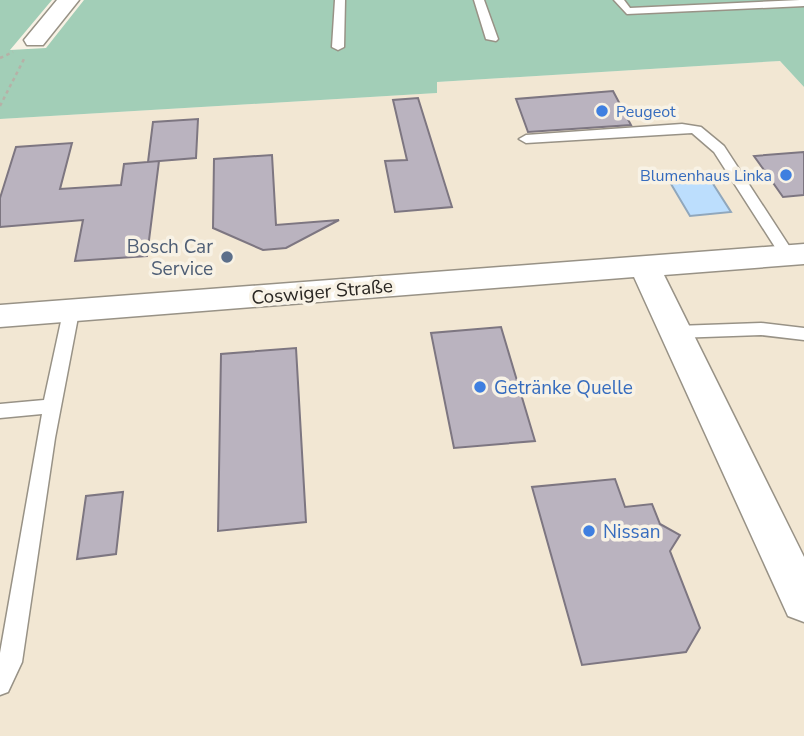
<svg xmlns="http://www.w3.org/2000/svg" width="804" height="736" viewBox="0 0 804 736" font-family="'Nunito Sans',sans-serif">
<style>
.commercial{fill:#f2e7d3}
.green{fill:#a2ceb7}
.water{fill:#bcdefd;stroke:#90a7bc;stroke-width:2}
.building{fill:#bab3bf;stroke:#7d7681;stroke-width:2}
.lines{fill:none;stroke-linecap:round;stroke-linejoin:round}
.service-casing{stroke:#989286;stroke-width:3}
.minor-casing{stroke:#989286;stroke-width:3}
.path{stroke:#b6b1a7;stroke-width:2.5;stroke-dasharray:3.5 3.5;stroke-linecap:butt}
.service{fill:#fff;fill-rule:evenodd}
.minor{fill:#fff;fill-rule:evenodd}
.shop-dot{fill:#3f7fe0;stroke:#f8f2e5;stroke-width:2.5}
.service-dot{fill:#5c6f8a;stroke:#f8f2e5;stroke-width:2.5}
.labels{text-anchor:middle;stroke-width:7;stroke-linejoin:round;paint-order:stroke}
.far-shop-label{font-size:16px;fill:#366cbe;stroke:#f8f2e5;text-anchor:start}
.service-label{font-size:19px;fill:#4e5e75;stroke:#f8f2e5;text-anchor:end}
.street-label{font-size:19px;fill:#2a2723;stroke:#f8f2e5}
.shop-label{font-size:19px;fill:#366cbe;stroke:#f8f2e5;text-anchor:start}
</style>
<rect width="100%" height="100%" fill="#f8f2e5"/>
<path class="commercial" d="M 780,61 L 804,87 L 804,736 L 0,736 L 0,119 L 437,93 L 437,82 Z"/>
<path class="green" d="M 0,0 L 52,0 L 10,50 L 46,48 L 84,0 L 804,0 L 804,87 L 780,61 L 437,82 L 437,93 L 0,119 Z"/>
<path class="water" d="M 708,176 L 731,212 L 690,216 L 668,179 Z"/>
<path class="building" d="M 613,91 L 631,125 L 528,132 L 516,99 Z
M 418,98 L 452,207 L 395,212 L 385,161 L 407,160 L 393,100 Z
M 198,119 L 196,158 L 148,162 L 153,122 Z
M 72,143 L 60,189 L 121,185 L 124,164 L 159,161 L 147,256 L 75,261 L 83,220 L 0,227 L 0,198 L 16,147 Z
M 804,152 L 804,195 L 783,197 L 754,156 Z
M 272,155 L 276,225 L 339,220 L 286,248 L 263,250 L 213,228 L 214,159 Z
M 501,327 L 535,441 L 454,448 L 431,333 Z
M 296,348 L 306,522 L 218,531 L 221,354 Z
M 615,479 L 625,507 L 652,504 L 660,524 L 680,535 L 670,551 L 700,628 L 686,652 L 582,665 L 532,487 Z
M 123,492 L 116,554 L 77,559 L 86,496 Z"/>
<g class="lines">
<g class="service-casing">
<path id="service" d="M 335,0 L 345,0 L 344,47 L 338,50 L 332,47 Z
M 474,0 L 484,0 L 498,39 L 496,41 L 486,39 Z
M 614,0 L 624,0 L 630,8 L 800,0 L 804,0 L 804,6 L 627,14 Z
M 682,124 L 701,127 L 724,146 L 795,255 L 792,258 L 782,258 L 714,152 L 692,133 L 526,143 L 519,139 L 526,135 Z
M 71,306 L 79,312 L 55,438 L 22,662 L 8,692 L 0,695 L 0,653 L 42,414 L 0,418 L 0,404 L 44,400 L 63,312 Z
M 761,323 L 804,328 L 804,340 L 761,335 L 676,338 L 668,332 L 676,326 Z"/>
</g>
<g class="minor-casing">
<path id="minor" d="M 57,0 L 79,0 L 43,45 L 27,45 L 24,40 Z
M 804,244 L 804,264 L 664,275 L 804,557 L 804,622 L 788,616 L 634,277 L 0,327 L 0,305 Z"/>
</g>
<path class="path" d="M 0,58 L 13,52
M 0,106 L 24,59"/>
<use href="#service" class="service"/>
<use href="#minor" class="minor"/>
</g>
<g class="shop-dot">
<circle cx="602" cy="111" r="7"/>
<circle cx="786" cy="175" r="7"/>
<circle cx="480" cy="387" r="7"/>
<circle cx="589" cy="531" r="7"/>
</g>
<circle class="service-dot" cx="227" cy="257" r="7"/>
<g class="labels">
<g class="far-shop-label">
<text x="616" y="117">Peugeot</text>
<text x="772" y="181" text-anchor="end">Blumenhaus Linka</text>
</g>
<g class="service-label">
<text x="213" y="253">Bosch Car<tspan x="213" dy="22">Service</tspan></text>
</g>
<g class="street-label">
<text transform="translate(322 291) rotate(-5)" y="7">Coswiger Straße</text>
</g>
<g class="shop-label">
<text x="494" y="394">Getränke Quelle</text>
<text x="603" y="538">Nissan</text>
</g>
</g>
</svg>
